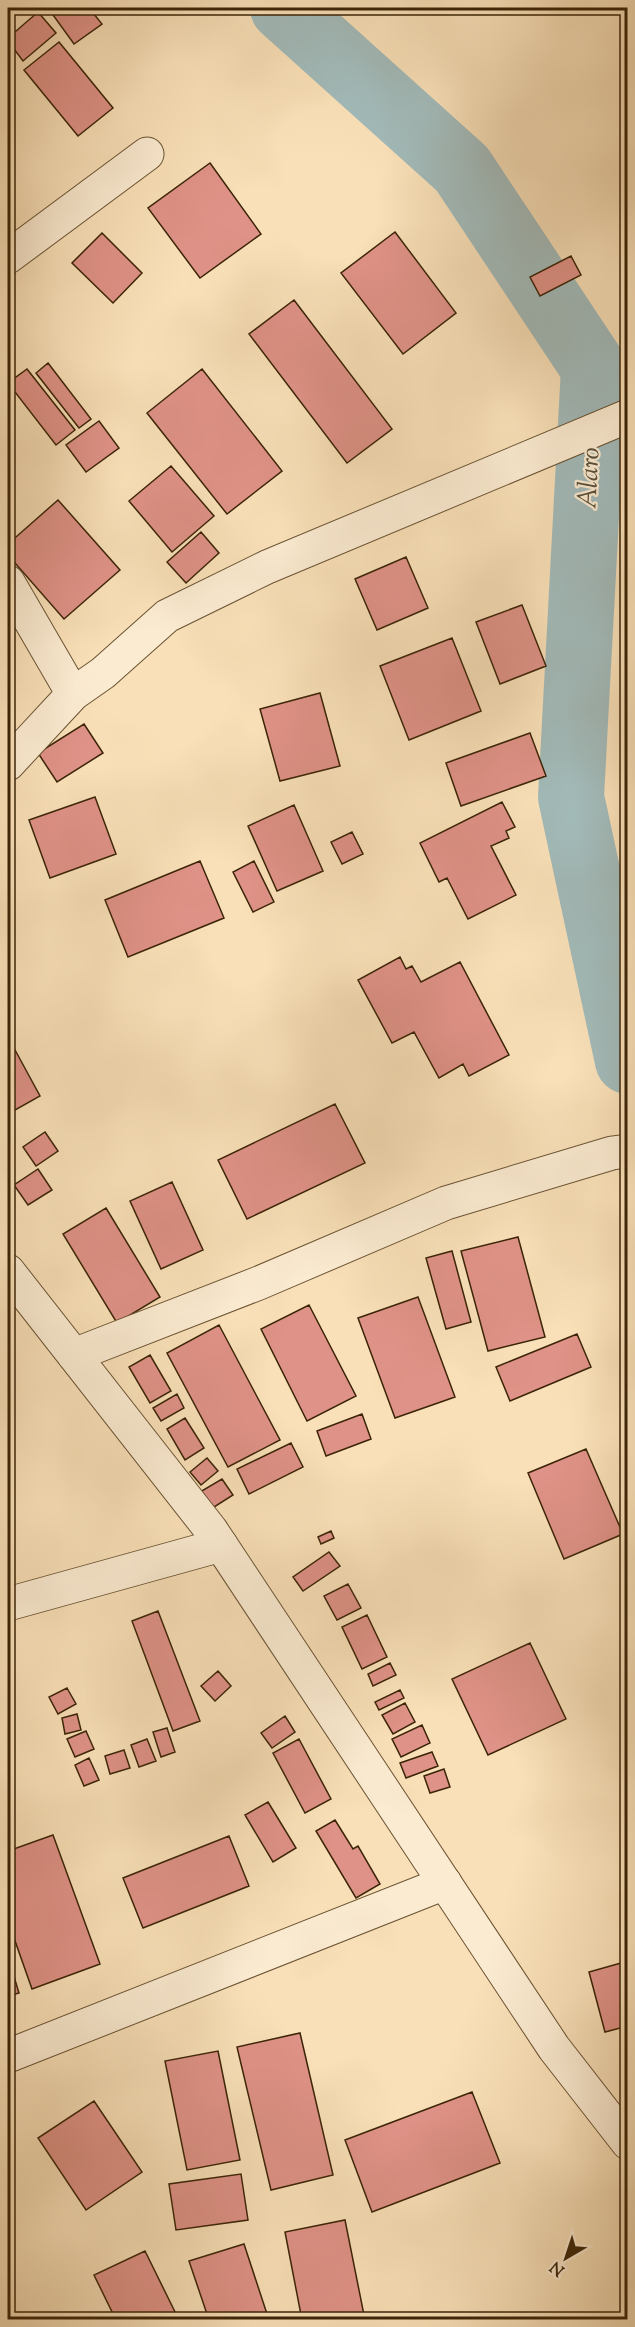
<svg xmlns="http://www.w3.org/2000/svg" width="635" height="2327" viewBox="0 0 635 2327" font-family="'Sorts Mill Goudy',serif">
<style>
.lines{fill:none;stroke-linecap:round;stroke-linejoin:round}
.river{stroke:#a2bab9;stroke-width:66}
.building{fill:#df9287;stroke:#3b2407;stroke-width:1.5}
.minor-casing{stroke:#6a5333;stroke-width:35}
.tertiary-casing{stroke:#6a5333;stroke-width:35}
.minor{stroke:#fbebd1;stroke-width:33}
.tertiary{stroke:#fbebd1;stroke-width:33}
.labels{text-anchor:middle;stroke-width:4.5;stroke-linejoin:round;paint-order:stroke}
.water-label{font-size:27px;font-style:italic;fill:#5a513c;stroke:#fbebd1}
</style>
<rect width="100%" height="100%" fill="#f9e0b8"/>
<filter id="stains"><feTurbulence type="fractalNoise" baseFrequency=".00333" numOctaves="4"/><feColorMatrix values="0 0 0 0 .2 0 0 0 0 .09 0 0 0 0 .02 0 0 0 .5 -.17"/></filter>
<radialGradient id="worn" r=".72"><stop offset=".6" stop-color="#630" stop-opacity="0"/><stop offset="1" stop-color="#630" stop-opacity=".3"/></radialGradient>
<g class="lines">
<path class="river" d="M 283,8 L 462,169 L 594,368 L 571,797 L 628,1061"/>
</g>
<path class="building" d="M 48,8 L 89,8 L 102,24 L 74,44 Z
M 38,12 L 56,33 L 23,61 L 8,41 L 8,38 Z
M 59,42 L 113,108 L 78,136 L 24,70 Z
M 210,163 L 261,234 L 200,278 L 148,208 Z
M 395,232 L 456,313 L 403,354 L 341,273 Z
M 102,233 L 142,273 L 113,303 L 72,263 Z
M 571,256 L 581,275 L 540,296 L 530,277 Z
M 294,300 L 392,429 L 347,463 L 249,334 Z
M 48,363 L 91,419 L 79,428 L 36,373 Z
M 27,369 L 75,430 L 56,445 L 8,383 Z
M 202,369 L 282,471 L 227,514 L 147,413 Z
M 99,421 L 119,448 L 86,472 L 66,445 Z
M 171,466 L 214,516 L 172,552 L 129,501 Z
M 58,500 L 120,570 L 64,619 L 8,555 L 8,544 Z
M 201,532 L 219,553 L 186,583 L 167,562 Z
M 406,557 L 428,608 L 377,630 L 355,579 Z
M 522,605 L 546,666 L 500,684 L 476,622 Z
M 452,638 L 481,711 L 409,740 L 380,666 Z
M 320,693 L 340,766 L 280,781 L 260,709 Z
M 84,724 L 103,753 L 57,782 L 38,753 Z
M 530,733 L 546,776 L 461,806 L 446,763 Z
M 95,797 L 116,854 L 50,878 L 29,820 Z
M 502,802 L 515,827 L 506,831 L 509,838 L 491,846 L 516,895 L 468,919 L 447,878 L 439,882 L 420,843 Z
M 294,805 L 323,871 L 277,891 L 248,826 Z
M 352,832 L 363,854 L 342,864 L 331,842 Z
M 200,861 L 224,918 L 128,957 L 105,900 Z
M 254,861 L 274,902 L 253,912 L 233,872 Z
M 400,957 L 406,969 L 412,966 L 421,982 L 460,962 L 509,1055 L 469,1076 L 463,1064 L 439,1078 L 414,1032 L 392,1043 L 358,980 Z
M 8,1037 L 40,1096 L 8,1114 Z
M 335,1104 L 365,1163 L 247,1219 L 218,1160 Z
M 45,1132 L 58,1151 L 36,1166 L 23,1147 Z
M 38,1169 L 52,1190 L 28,1205 L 14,1185 Z
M 172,1182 L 203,1250 L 161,1269 L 130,1201 Z
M 106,1208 L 160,1297 L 117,1323 L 63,1234 Z
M 518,1237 L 545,1337 L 488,1351 L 461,1251 Z
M 452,1251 L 471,1322 L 446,1329 L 426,1258 Z
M 418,1297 L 455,1397 L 395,1418 L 358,1318 Z
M 309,1305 L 356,1396 L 307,1421 L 261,1329 Z
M 219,1325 L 280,1440 L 228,1467 L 167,1353 Z
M 577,1334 L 591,1367 L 510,1401 L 496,1367 Z
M 150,1355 L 171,1391 L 150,1403 L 129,1367 Z
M 177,1394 L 184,1408 L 161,1421 L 153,1408 Z
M 362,1414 L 371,1439 L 326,1456 L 317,1431 Z
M 185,1418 L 204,1448 L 185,1460 L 167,1429 Z
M 291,1443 L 303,1467 L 249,1494 L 237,1469 Z
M 586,1449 L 623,1534 L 564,1559 L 528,1473 Z
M 207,1458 L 218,1471 L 201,1485 L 190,1472 Z
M 222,1479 L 233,1495 L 211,1509 L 200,1492 Z
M 331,1531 L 334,1538 L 321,1544 L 318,1537 Z
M 329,1552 L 340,1566 L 303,1591 L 293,1577 Z
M 348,1584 L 361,1608 L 337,1620 L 324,1596 Z
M 158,1611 L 200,1721 L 173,1731 L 132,1621 Z
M 367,1615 L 387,1657 L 362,1669 L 342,1627 Z
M 530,1643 L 566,1719 L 488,1755 L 452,1679 Z
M 390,1663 L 396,1675 L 373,1686 L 368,1674 Z
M 218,1671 L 231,1686 L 215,1701 L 201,1686 Z
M 67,1688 L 76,1704 L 58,1714 L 49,1697 Z
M 400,1690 L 404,1698 L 379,1710 L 375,1702 Z
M 405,1703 L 415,1722 L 393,1734 L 382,1715 Z
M 77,1714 L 81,1730 L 65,1734 L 62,1718 Z
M 285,1716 L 295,1732 L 272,1748 L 261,1733 Z
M 422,1725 L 430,1743 L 401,1757 L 392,1739 Z
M 167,1728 L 175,1752 L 161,1757 L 153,1732 Z
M 86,1731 L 94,1749 L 75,1757 L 67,1739 Z
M 147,1739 L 156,1761 L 139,1767 L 131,1745 Z
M 299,1739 L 331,1799 L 305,1813 L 273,1753 Z
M 124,1750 L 130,1768 L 110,1774 L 105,1756 Z
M 432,1752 L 438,1766 L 406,1778 L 400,1763 Z
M 89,1758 L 99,1780 L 84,1786 L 75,1765 Z
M 444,1769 L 450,1787 L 430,1793 L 424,1776 Z
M 268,1802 L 296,1848 L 273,1862 L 245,1815 Z
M 335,1820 L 353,1849 L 358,1846 L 380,1884 L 356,1898 L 316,1831 Z
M 53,1835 L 100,1964 L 32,1989 L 8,1921 L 8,1851 Z
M 229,1836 L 249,1886 L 143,1928 L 123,1878 Z
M 8,1957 L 19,1993 L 8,1996 Z
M 628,1961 L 628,2026 L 605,2032 L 589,1972 Z
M 300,2033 L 333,2175 L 271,2190 L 237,2047 Z
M 218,2051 L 240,2160 L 187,2170 L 165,2061 Z
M 472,2092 L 500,2163 L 372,2212 L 345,2140 Z
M 94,2101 L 142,2172 L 86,2210 L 38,2138 Z
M 241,2174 L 248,2220 L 176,2230 L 169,2184 Z
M 345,2220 L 365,2320 L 302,2320 L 285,2232 Z
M 244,2244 L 269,2320 L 209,2320 L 189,2261 Z
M 145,2251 L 179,2320 L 116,2320 L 94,2275 Z"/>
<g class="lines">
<g class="minor-casing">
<path id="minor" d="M 8,257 L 147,154
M 8,582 L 73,694
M 8,764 L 73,694 L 103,673 L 167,616 L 267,567 L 628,416
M 74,1355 L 259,1283 L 446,1203 L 612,1153 L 628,1151
M 8,1604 L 221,1545
M 8,2056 L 445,1883"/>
</g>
<g class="tertiary-casing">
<path id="tertiary" d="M 8,1271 L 211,1530 L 554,2048 L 628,2143"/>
</g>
<use href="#minor" class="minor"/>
<use href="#tertiary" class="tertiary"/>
</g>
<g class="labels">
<g class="water-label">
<text transform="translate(588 478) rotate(-87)" y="9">Alaro</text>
</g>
</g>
<rect width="635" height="2327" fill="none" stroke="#f9e0b8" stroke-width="30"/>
<rect x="9" y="9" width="617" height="2309" fill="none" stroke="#3b2407" stroke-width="3"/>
<rect x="15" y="15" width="605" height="2297" fill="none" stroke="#3b2407" stroke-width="1.5"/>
<g transform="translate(566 2258) rotate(219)" stroke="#fbebd1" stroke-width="4.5" paint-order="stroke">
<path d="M0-4.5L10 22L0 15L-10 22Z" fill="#3b2407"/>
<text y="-9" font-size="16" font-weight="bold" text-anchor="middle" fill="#3b2407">N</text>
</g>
<rect width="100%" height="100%" filter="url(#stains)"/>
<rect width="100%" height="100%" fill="url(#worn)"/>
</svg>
